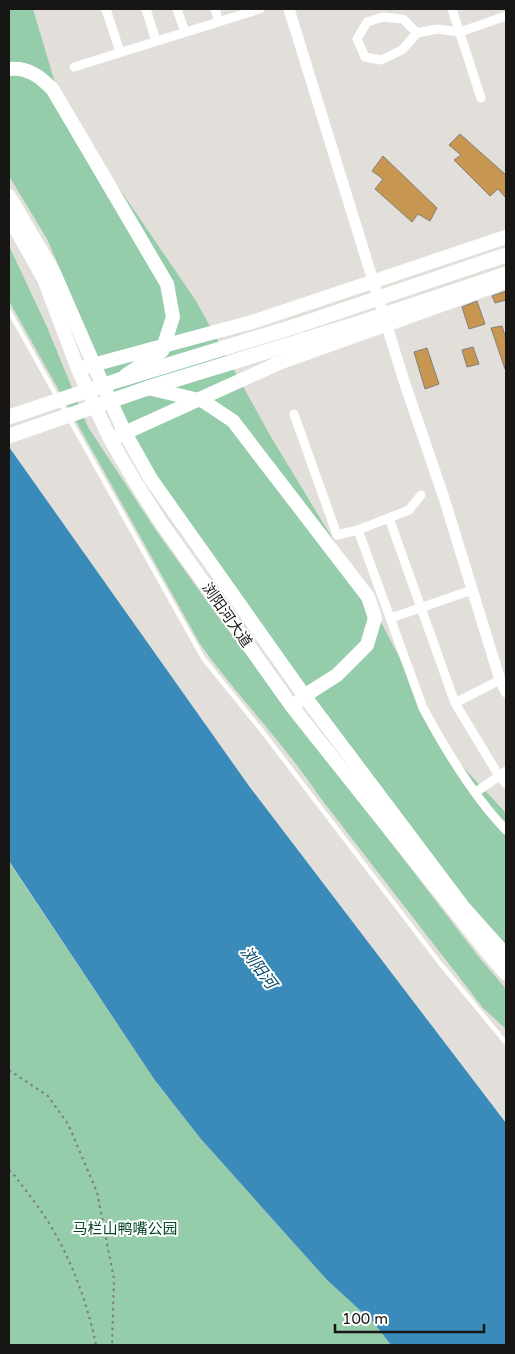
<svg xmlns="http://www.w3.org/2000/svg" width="515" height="1354" viewBox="0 0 515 1354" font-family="'Varela Round','Noto Sans SC',sans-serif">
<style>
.green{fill:#95ccaa}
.water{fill:#3b8bba}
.building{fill:#c79650;stroke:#827f7a}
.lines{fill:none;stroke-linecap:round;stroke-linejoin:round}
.path{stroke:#7e7c79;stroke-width:2;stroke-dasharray:2.5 4;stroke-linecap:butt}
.service{stroke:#fff;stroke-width:4.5}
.minor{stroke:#fff;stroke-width:9}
.tertiary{stroke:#fff;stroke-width:11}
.secondary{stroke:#fff;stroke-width:14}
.trunk{stroke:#fff;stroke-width:15}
.labels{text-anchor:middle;stroke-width:4;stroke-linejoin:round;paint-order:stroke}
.street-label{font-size:15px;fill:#181615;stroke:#fff}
.park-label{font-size:15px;fill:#054729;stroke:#fff}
.water-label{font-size:16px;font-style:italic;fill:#074869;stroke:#fff}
</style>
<rect width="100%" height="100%" fill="#e2dfda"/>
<path class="green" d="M 9,9 L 33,9 L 61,103 L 196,301 L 271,437 L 368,597 L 448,751 L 506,813 L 506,952 L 496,942 L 151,479 L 47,239 L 9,176 Z
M 9,246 L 47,327 L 88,427 L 157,532 L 222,622 L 478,956 L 506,989 L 506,1029 L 483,1008 L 319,796 C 283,742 237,696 200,644 L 9,301 Z
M 9,862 L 154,1079 L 200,1138 L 327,1280 L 374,1323 L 391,1345 L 9,1345 Z"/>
<path class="water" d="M 9,447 L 249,786 L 506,1123 L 506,1345 L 391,1345 L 374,1323 L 327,1280 L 200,1138 L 154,1079 L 9,861 Z"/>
<path class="building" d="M 460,134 L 506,175 L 506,198 L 498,189 L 490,196 L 454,160 L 461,155 L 449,145 Z
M 383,156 L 437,208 L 430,221 L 418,214 L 412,222 L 375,189 L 383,179 L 372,171 Z
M 506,291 L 506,300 L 495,303 L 492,296 Z
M 477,301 L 485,324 L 469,329 L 462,307 Z
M 502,326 L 506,339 L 506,369 L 505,369 L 491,328 Z
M 473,347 L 479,364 L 467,367 L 462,350 Z
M 427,348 L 439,384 L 425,389 L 414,352 Z"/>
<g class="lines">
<path class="path" d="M 9,1070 L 48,1096 L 68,1124 L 97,1192 L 114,1279 L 112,1345
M 9,1170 L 15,1176 C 26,1191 39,1207 49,1223 C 72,1261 87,1302 96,1345"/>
<path class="service" d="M 9,311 L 203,658 L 262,731 L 439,962 L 506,1043"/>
<path class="minor" d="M 106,9 L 120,52
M 146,9 L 156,41
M 177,9 L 185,32
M 215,9 L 219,22
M 452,9 L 481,98
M 417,33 L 403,19 L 383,17 L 367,22 L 357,39 L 365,57 L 381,60 L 402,50 L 417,33 L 437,29 L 460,32 L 506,16
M 74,67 L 260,9
M 294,414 L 337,535 L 358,530 L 409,510 L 421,495
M 389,518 L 455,703 L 499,776 L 506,784
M 358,530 L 423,708 C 444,747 475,798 506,830
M 391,618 L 472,590
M 455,703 L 500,680
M 476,792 L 506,771"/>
<path class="tertiary" d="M 289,9 L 404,381 L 444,498 L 500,680 L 506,692"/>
<path class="secondary" d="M 9,69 C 28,67 41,77 53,90 L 167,284 L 173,317 L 162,351 L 126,375
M 9,196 L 53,271 L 94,365 L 125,433 L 151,479 L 306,698 L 464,908 L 506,955
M 9,217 L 44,279 L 78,369 L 110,439 L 137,485 L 162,524 L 293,708 L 488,953 L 506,974
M 85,367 L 252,322 L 506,237
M 148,388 L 203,401 L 233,421 L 368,597 L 375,618 L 367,645 L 337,675 L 304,696 L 299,701
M 118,436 L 279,363 L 506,282"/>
<path class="trunk" d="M 9,417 L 119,380 L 299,325 L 506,255
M 9,436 L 148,388 L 350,326 L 506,274"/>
</g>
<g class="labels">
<g class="street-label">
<text transform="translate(227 615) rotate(55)" y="5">浏阳河大道</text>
</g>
<g class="park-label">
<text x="125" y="1234">马栏山鸭嘴公园</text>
</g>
<g class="water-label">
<text transform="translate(259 967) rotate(53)" y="6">浏阳河</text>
</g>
</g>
<rect width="515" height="1354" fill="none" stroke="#181615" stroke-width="20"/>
<path d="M335 1324v8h149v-8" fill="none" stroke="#181615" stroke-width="2.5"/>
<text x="342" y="1324" font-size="15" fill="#181615" stroke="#ffffff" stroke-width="4" paint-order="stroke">100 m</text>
</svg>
